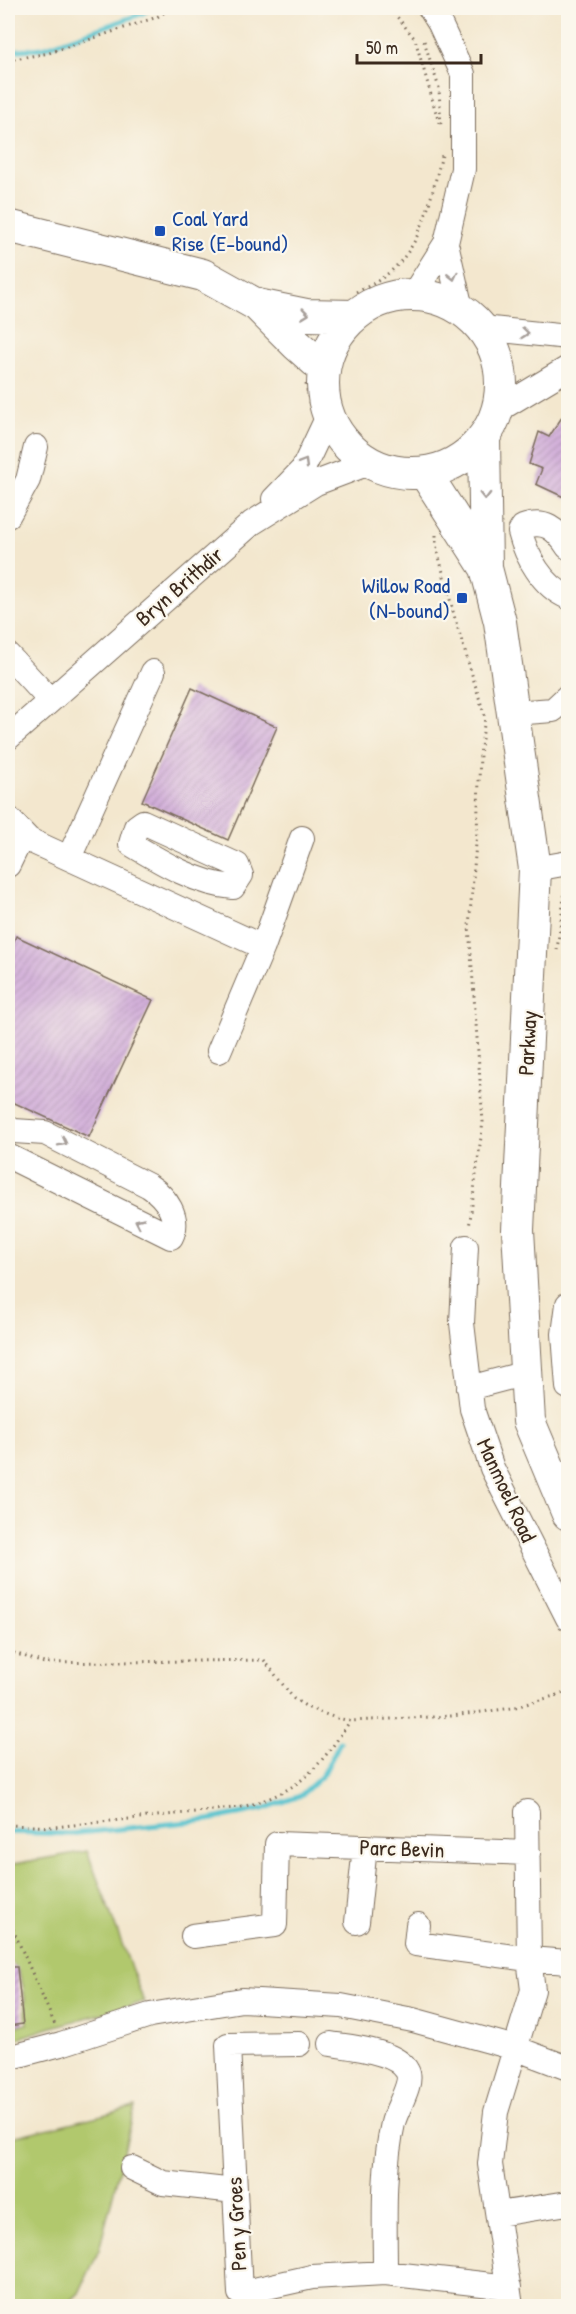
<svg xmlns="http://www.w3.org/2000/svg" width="576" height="2314" viewBox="0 0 576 2314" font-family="'Patrick Hand',sans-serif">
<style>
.grass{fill:#b1c86d;stroke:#767946;stroke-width:1.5}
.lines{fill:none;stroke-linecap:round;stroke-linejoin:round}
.stream{stroke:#55c2ce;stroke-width:5}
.building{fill:url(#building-hatch)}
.minor-casing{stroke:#7b6c5c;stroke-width:26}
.major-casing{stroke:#7b6c5c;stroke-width:34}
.path{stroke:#7b6c5c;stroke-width:3;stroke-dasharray:1.5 4.5;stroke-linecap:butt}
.minor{stroke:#fff;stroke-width:24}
.major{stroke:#fff;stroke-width:32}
.oneway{stroke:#a79f9a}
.transit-dot{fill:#1a4fb4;stroke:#fbf7ec;stroke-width:2}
.labels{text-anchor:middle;stroke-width:4.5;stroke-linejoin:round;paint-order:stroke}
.transit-label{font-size:22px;fill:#164399;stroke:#fbf7ec;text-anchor:start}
.street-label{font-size:22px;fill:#3b2a1e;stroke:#fbf7ec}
</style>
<defs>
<pattern id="building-hatch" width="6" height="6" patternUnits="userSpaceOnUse" patternTransform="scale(1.5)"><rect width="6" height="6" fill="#cea7d8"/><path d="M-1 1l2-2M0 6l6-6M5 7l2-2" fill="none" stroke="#a888af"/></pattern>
</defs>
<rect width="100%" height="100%" fill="#fbf7ec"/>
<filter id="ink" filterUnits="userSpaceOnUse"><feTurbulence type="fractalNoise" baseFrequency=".0167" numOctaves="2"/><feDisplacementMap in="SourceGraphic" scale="12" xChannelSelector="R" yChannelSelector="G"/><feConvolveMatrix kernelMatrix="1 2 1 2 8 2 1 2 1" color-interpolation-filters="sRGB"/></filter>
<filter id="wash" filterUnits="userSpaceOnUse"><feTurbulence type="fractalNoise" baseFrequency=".008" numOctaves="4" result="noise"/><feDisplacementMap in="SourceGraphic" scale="24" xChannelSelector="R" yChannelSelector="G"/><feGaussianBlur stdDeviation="1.35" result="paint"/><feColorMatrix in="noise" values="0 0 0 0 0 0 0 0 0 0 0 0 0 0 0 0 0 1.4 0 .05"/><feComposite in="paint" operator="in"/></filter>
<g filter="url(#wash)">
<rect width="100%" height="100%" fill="#f3e7ce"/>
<path class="grass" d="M 87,1851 L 144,2002 L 49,2028 L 8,2042 L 8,2028 L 27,2024 C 24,1997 27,1978 8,1957 L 8,1865 Z
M 135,2107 L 99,2250 L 79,2293 L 65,2306 L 8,2306 L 8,2138 Z"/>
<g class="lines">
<path class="stream" d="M 8,51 L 43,48 L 141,14 L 151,8
M 8,1832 L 69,1834 L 208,1820 L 263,1809 L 300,1796 L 323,1775 L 340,1742"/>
</g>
<g id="blocks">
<path class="building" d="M 568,408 L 568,499 L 536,484 L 542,469 L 529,464 L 539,432 L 549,437 Z
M 192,688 L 277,727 L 228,840 L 142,801 Z
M 16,936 L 153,1000 L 89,1137 L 8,1100 L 8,956 Z
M 8,1967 L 17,1967 L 23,2024 L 8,2026 Z"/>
</g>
</g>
<g filter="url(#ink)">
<use href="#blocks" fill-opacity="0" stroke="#7b6c5c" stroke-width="1.5"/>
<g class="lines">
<g class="minor-casing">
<path id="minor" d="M 446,243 L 461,309
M 413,295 L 446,243 L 463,169 L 463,74 L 440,24 L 430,8
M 482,328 L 568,337
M 498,410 L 568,368
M 274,499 L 303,469 L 328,416
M 8,516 L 28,480 L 36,447
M 568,547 C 556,529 545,519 523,527 L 520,532 C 526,556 543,587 568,597
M 8,655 L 50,700
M 513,713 L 553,710 L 568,696
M 8,738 L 252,523 L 316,483 L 369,463
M 8,818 L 29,840 L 263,947 L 219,1051
M 143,822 L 237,865 L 241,875 L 233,887 C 197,884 161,862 131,844 L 136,827 Z
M 69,858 L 153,672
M 8,865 L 23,834
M 535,869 L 568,863
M 263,947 L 302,838
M 8,1128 L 14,1131 L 45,1133 L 149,1186 C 166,1197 181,1218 171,1237 L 8,1156
M 466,1247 L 462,1323 L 472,1409 L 492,1468 L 568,1618
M 568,1304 L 564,1334 L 568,1387
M 469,1388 L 526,1373
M 357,1922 L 365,1847
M 418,1925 L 416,1944 L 529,1959 L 568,1962
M 193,1936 L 275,1925 L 277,1844 L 528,1853
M 299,2044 L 228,2045 L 240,2293 L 312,2277 L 385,2273 L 509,2287
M 331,2044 C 351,2047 397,2051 407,2071 C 414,2083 396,2109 393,2123 C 382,2172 385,2223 385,2273
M 8,2058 L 61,2044 L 150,2015 L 242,2000 L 341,2006 L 413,2020 L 515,2048 L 568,2068
M 132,2168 L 163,2183 L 235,2191
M 498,2214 L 568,2203
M 511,2306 L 490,2164 L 496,2112 L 533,1990 L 529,1959 L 527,1812"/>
</g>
<g class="major-casing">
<path id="major" d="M 8,226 L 203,275 L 257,305 L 306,315 L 354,316
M323 384a89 89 0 1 1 178 0a89 89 0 1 1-178 0Z
M 257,305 L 296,344 L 323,368
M 484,438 L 486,568 L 500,622 L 535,869 L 518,1230 L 529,1421 L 568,1514
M 425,473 L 486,568"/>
</g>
<path class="path" d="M 390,8 L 415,39 L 439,123
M 424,41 L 439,88 L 441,128
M 8,60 L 49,53 L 157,17 L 171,8
M 356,292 C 420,266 426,215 442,155
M 306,384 L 310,407
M 436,535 L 436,545 L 455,619 L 485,717 L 480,755 L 477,832 L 469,926 L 483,1122 L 469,1228
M 557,950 L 566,882
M 8,1651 L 44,1663 L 264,1660 L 294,1699 L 309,1708 L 333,1717 L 350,1721 L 452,1716 L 512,1708 L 568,1692
M 8,1825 L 54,1827 L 242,1807 C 300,1792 318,1769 350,1721
M 8,1918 L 55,2025"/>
<use href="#minor" class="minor"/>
<use href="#major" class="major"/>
</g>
<defs><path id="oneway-chevron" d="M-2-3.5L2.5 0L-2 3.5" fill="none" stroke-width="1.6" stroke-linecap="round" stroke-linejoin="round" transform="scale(1.5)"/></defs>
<g class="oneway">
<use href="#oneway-chevron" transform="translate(453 276) rotate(77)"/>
<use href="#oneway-chevron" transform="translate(305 314) rotate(7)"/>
<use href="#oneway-chevron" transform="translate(525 333) rotate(6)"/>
<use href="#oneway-chevron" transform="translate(304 463) rotate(-60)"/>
<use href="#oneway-chevron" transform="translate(485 496) rotate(89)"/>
<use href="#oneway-chevron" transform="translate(63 1142) rotate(27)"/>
<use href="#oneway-chevron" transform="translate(139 1222) rotate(-155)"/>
</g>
</g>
<g class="transit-dot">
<rect x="154" y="225" width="12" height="12" rx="3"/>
<rect x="456" y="592" width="12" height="12" rx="3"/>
</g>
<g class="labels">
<g class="transit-label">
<text x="172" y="226">Coal Yard<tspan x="172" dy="25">Rise (E-bound)</tspan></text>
<text x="450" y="593" text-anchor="end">Willow Road<tspan x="450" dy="25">(N-bound)</tspan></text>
</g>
<g class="street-label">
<text transform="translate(179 586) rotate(-41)" y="8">Bryn Brithdir</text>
<text transform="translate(527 1043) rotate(-87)" y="8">Parkway</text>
<text transform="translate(507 1490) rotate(65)" y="8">Manmoel Road</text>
<text transform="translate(402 1848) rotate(2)" y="8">Parc Bevin</text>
<text transform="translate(236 2224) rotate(-93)" y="8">Pen y Groes</text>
</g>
</g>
<rect width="576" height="2314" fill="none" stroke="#fbf7ec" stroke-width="30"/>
<path d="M357 54v9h124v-9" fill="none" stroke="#3b2a1e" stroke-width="3"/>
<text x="366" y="54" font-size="18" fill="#3b2a1e" stroke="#fbf7ec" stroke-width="4.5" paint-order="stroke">50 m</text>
</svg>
